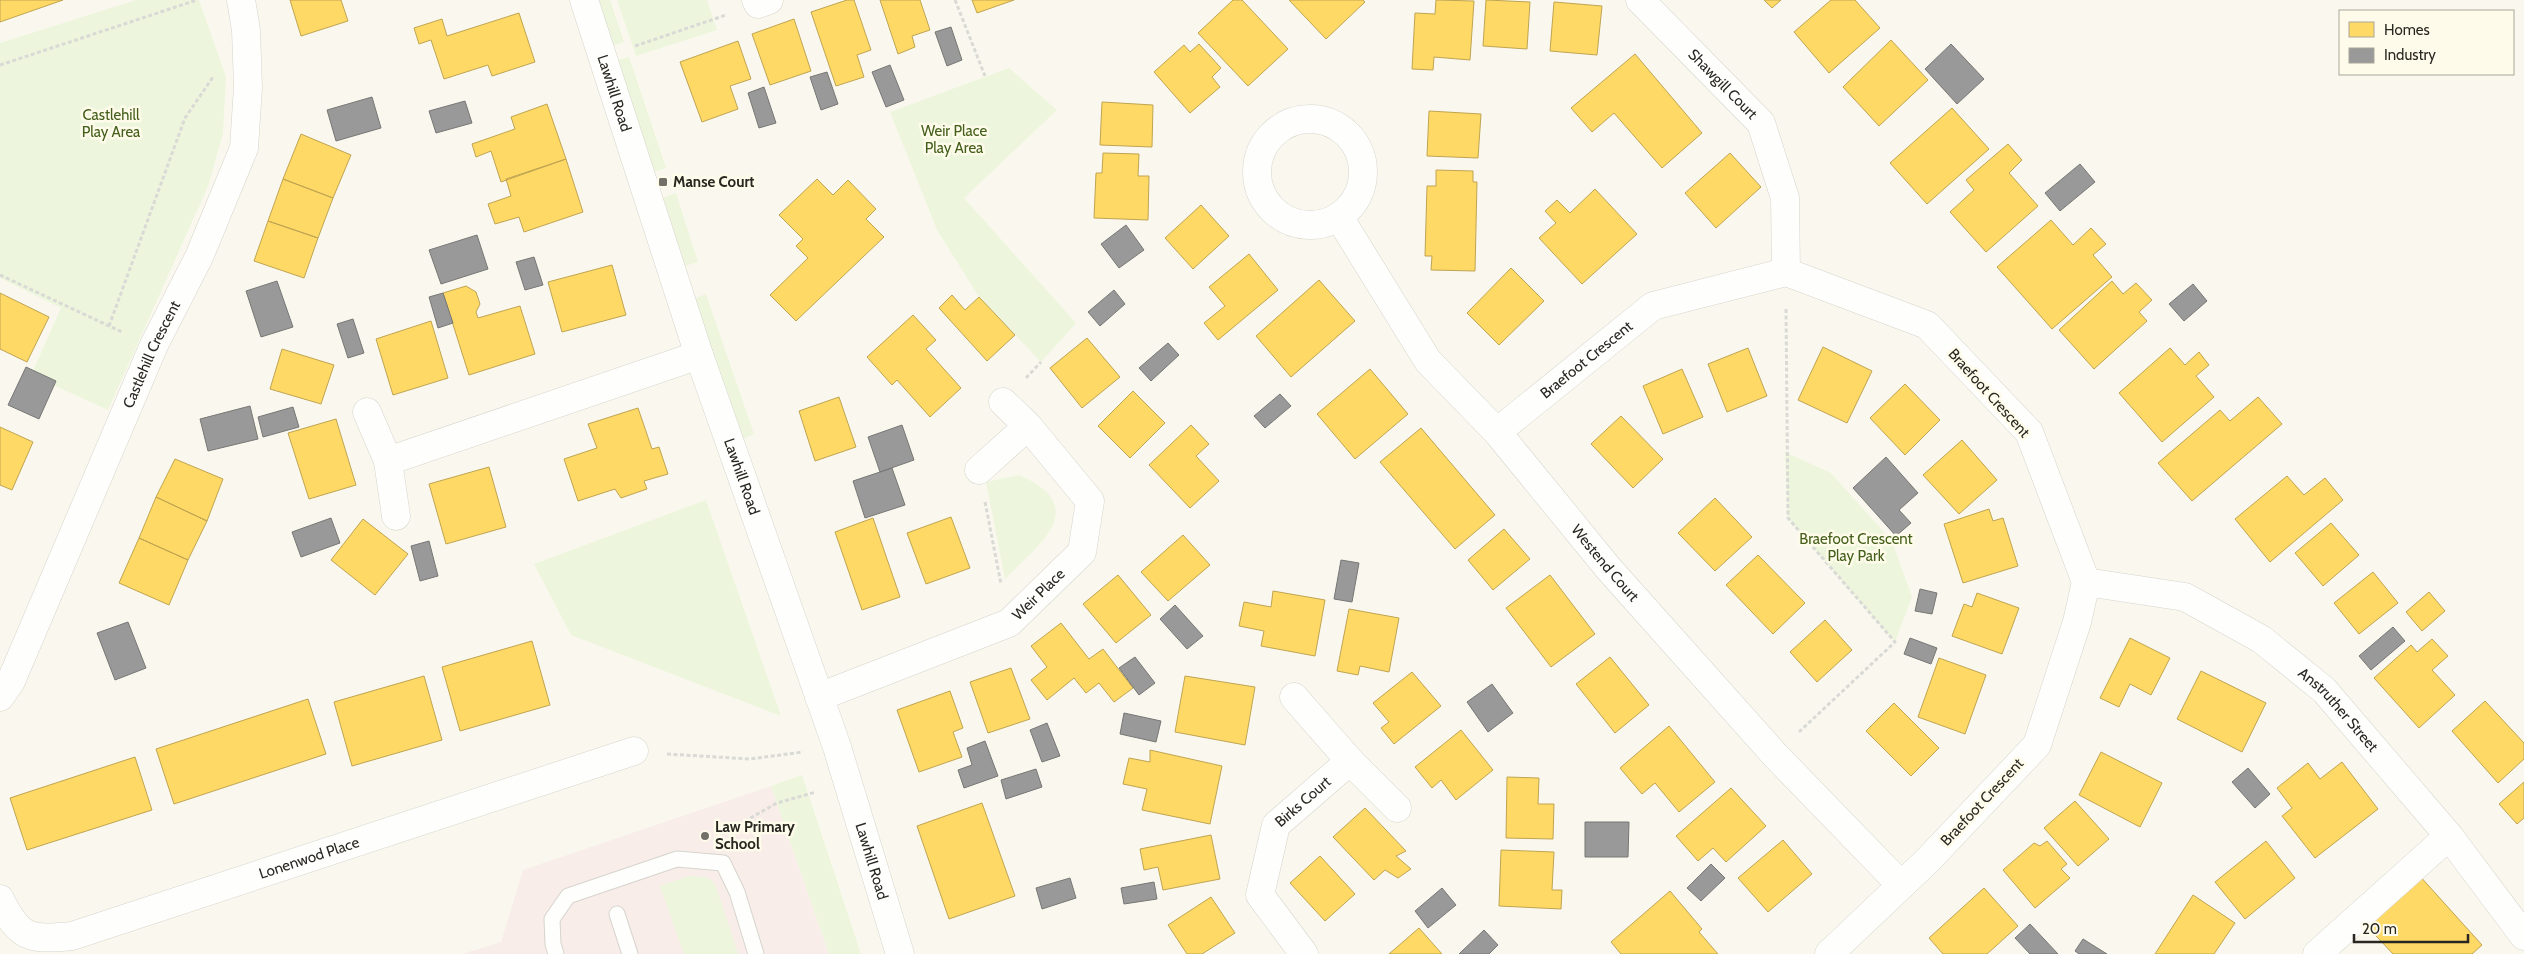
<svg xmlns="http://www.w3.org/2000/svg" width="2524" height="954" viewBox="0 0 2524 954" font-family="Cabin,sans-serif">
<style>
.education{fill:#f8ede9}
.green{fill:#edf6dc}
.homes{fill:#ffd966;stroke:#bfa451}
.industry{fill:#999;stroke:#777775}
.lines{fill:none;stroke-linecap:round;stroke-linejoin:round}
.service-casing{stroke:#d6d4cc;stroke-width:17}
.minor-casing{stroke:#d6d4cc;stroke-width:29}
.path{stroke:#d9d9d6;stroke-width:3;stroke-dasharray:4 2.5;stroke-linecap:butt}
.service{stroke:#fefefc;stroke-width:15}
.minor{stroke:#fefefc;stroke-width:28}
.poi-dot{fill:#727069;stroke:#fefbea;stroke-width:2}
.labels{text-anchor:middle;stroke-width:5;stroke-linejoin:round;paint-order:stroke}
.street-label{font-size:15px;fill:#292721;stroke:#fefbea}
.park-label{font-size:15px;fill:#445f1b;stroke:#fefbea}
.poi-label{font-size:15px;font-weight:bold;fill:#292721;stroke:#fefbea;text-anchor:start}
</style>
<rect width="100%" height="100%" fill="#faf8ee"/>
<path class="education" d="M 771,786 L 829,954 L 462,954 L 501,942 L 523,870 Z"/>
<path class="green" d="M 136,0 L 199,0 L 226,77 L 223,133 L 209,184 L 108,410 L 31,375 L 61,308 L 0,278 L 0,43 Z
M 598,0 L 610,0 L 624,42 L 612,46 Z
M 617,0 L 707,0 L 717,30 L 636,56 Z
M 629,57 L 666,168 L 653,172 L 617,60 Z
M 1009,68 L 1057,110 L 964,198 L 1076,323 L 1041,362 L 979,297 L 937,230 L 890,112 Z
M 676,193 L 698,262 L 685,266 L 663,198 Z
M 706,294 L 754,434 L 743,439 L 695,298 Z
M 1785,452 L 1831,473 L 1892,541 L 1912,597 L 1895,642 L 1788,518 Z
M 1019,475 C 1093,507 1038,545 1005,579 L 986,482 Z
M 706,500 L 781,716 L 571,635 L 534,564 Z
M 802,775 L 861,954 L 829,954 L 771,786 Z
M 688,876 L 707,877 L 715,884 L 738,954 L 684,954 L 660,886 Z"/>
<path class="homes" d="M 0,0 L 63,0 L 0,22 Z
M 290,0 L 341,0 L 348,21 L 301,36 Z
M 847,0 L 854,0 L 871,50 L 857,55 L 864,77 L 836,86 L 811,12 Z
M 880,0 L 920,0 L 930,30 L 912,36 L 915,47 L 898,54 Z
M 972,0 L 1014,0 L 977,13 Z
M 1233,0 L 1242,0 L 1288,49 L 1248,86 L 1198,33 Z
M 1289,0 L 1363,0 L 1365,2 L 1326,39 Z
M 1436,0 L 1474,1 L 1470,60 L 1434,57 L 1433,70 L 1412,69 L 1415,13 L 1435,14 Z
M 1486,0 L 1530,2 L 1527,49 L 1483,46 Z
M 1764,0 L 1781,0 L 1772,8 Z
M 1831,0 L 1855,0 L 1880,28 L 1829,73 L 1794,32 Z
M 1554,2 L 1602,6 L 1597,55 L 1550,51 Z
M 519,13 L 535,62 L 492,76 L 488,65 L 444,79 L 431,40 L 419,44 L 414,28 L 442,19 L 447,36 Z
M 794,19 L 811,71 L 770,85 L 752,34 Z
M 1891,40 L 1928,80 L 1879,126 L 1843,87 Z
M 738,41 L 751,79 L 730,86 L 738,109 L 702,122 L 680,62 Z
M 1199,44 L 1221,68 L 1212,77 L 1220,87 L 1190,113 L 1154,72 L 1184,45 L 1190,52 Z
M 1635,54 L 1702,133 L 1662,168 L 1614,113 L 1592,132 L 1571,108 Z
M 1102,102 L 1153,105 L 1152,147 L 1100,145 Z
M 547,104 L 566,159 L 501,182 L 491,151 L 476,157 L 472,144 L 515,129 L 511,117 Z
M 1952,108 L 1989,149 L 1927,204 L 1890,163 Z
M 1429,111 L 1481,114 L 1478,158 L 1427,156 Z
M 301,134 L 351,155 L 333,198 L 283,179 Z
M 2008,144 L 2022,160 L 2009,173 L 2038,206 L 1986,252 L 1950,212 L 1974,190 L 1966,180 Z
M 1103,153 L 1139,154 L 1138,176 L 1149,176 L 1148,220 L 1094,218 L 1096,173 L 1102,173 Z
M 1730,153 L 1761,187 L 1716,228 L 1685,193 Z
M 566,159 L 583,212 L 524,232 L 519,217 L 495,224 L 488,204 L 511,196 L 506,179 Z
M 1436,170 L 1473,171 L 1473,182 L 1477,182 L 1475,271 L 1431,270 L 1432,256 L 1425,256 L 1427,186 L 1436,186 Z
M 283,179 L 333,198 L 318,238 L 268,221 Z
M 817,179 L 833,195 L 848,180 L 876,209 L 866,219 L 884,237 L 796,321 L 770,295 L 808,258 L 796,246 L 803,239 L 779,215 Z
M 1595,189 L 1637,234 L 1582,284 L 1539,238 L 1556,223 L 1545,211 L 1557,200 L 1570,213 Z
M 1201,205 L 1229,236 L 1193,269 L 1165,238 Z
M 2051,220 L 2073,245 L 2091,228 L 2106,244 L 2093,255 L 2112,277 L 2052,329 L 1997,267 Z
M 268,221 L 318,238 L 304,278 L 254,261 Z
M 1249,254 L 1278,290 L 1218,340 L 1204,323 L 1225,306 L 1209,287 Z
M 612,265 L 626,315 L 562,332 L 548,282 Z
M 1511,268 L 1544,301 L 1499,345 L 1467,313 Z
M 1319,280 L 1355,321 L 1291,377 L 1256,336 Z
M 2112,281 L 2123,294 L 2136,283 L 2152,300 L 2139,312 L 2147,321 L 2094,369 L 2059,330 Z
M 466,286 L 476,292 L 480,304 L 476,312 L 478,318 L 520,306 L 535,354 L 469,375 L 443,293 Z
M 0,293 L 49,317 L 27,362 L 0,349 Z
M 952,295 L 965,310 L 979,297 L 1015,335 L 987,361 L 939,308 Z
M 913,315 L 936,340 L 926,349 L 961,388 L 930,417 L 897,380 L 892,385 L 867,357 Z
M 431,321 L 448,378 L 393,395 L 376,339 Z
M 1087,338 L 1120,377 L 1082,408 L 1050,368 Z
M 1823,347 L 1872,371 L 1847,423 L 1798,400 Z
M 1748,348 L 1767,396 L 1727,412 L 1708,364 Z
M 2170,348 L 2185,365 L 2199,352 L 2209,365 L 2196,376 L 2214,397 L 2162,442 L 2119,393 Z
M 282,349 L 334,365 L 321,404 L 270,389 Z
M 1370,369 L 1408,414 L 1355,459 L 1317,414 Z
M 1682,369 L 1703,417 L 1663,434 L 1643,386 Z
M 1905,384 L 1940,420 L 1905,455 L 1870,418 Z
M 1133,391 L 1165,423 L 1130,458 L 1098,426 Z
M 839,397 L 856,447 L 815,461 L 799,411 Z
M 2258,397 L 2282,424 L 2192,501 L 2158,463 L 2220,410 L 2230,421 Z
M 638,408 L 652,449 L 659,447 L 668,474 L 644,481 L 647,489 L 621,498 L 615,489 L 578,501 L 564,459 L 597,448 L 588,424 Z
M 1621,416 L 1663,459 L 1633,488 L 1591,444 Z
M 336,419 L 356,485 L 309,499 L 288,433 Z
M 1191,425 L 1209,444 L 1196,456 L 1219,481 L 1190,508 L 1149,465 Z
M 0,427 L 33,442 L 12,490 L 0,485 Z
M 1421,428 L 1495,515 L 1455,549 L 1380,462 Z
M 1962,440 L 1997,480 L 1959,514 L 1923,475 Z
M 175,459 L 223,479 L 207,521 L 156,497 Z
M 489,467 L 506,527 L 446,544 L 429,484 Z
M 2287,476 L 2304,495 L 2325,478 L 2343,500 L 2270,562 L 2235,519 Z
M 156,497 L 207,521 L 188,560 L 139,538 Z
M 1715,498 L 1752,537 L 1715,571 L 1678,533 Z
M 1989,509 L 1993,521 L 2003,518 L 2018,566 L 1963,583 L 1944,524 Z
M 951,517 L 970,568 L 926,584 L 907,533 Z
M 873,518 L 900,597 L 862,610 L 835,532 Z
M 363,519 L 408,554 L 375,595 L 331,560 Z
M 2331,523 L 2359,555 L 2323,586 L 2295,553 Z
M 1504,529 L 1530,559 L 1493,590 L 1468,560 Z
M 1183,535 L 1210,565 L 1168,601 L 1141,572 Z
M 139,538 L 188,560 L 169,605 L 119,583 Z
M 1758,555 L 1805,603 L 1773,634 L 1726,585 Z
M 2373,572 L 2398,603 L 2359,634 L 2334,603 Z
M 1118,575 L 1151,615 L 1116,643 L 1083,604 Z
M 1550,575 L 1595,634 L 1551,667 L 1506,608 Z
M 1273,591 L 1325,600 L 1315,656 L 1261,646 L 1264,631 L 1239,626 L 1244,602 L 1271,607 Z
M 2429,592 L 2445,611 L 2422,631 L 2406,612 Z
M 1977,593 L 2019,608 L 2002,654 L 1952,636 L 1964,604 L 1972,607 Z
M 1349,609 L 1399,618 L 1389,672 L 1360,666 L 1358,675 L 1337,671 Z
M 1825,620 L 1852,650 L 1817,682 L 1790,652 Z
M 1061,623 L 1089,659 L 1103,649 L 1133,688 L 1114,702 L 1099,683 L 1086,693 L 1074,678 L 1047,700 L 1031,680 L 1047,667 L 1031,646 Z
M 2130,638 L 2170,658 L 2151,695 L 2130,684 L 2119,707 L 2100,698 Z
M 2432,639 L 2448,656 L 2432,670 L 2455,695 L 2419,728 L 2374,678 L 2411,645 L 2417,652 Z
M 532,641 L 550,705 L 460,731 L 442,667 Z
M 1610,657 L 1649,705 L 1615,733 L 1576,684 Z
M 1939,658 L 1986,675 L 1965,734 L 1918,717 Z
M 1011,668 L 1030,719 L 988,733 L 970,682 Z
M 2201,671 L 2266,703 L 2242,752 L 2177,719 Z
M 1412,672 L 1441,706 L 1394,744 L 1381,728 L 1389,722 L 1373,703 Z
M 424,676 L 442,740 L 352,766 L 334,702 Z
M 1185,676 L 1255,687 L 1245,745 L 1175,732 Z
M 950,691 L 963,728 L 953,732 L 962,757 L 919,772 L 897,710 Z
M 308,699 L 326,754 L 174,804 L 156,749 Z
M 2485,701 L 2524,743 L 2524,759 L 2498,783 L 2452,731 Z
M 1894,703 L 1939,748 L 1911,776 L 1866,731 Z
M 1669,726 L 1715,782 L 1679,812 L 1655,783 L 1642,794 L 1620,768 Z
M 1461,730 L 1493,770 L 1456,800 L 1441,780 L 1432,788 L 1415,767 Z
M 1150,750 L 1222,766 L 1210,824 L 1142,810 L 1147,789 L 1123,784 L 1129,758 L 1150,762 Z
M 2101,752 L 2162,783 L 2140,827 L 2079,795 Z
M 135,757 L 152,810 L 27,850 L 10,798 Z
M 2342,762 L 2378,809 L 2315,858 L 2282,816 L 2292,808 L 2277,788 L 2308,763 L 2320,779 Z
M 1507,777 L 1539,778 L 1538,804 L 1554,804 L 1553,839 L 1506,838 Z
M 2524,782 L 2524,818 L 2517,824 L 2499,804 Z
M 1731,788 L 1766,826 L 1726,862 L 1713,848 L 1698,861 L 1676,836 Z
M 2075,801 L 2109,839 L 2078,866 L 2044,828 Z
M 982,803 L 1015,896 L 949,919 L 917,826 Z
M 1365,808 L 1406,851 L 1396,856 L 1411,869 L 1398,878 L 1385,870 L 1374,880 L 1333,837 Z
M 1211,835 L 1220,879 L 1163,890 L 1158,867 L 1144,870 L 1140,849 Z
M 1783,840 L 1812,874 L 1768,912 L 1738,878 Z
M 2047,841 L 2067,864 L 2061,869 L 2070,878 L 2035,908 L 2003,870 L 2034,843 L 2040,846 Z
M 2266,841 L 2295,878 L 2245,919 L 2215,882 Z
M 1501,850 L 1554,852 L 1552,890 L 1562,890 L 1561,909 L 1499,906 Z
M 1320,856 L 1355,894 L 1325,921 L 1290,883 Z
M 2418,874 L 2482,945 L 2472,954 L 2393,954 L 2364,923 Z
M 1984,888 L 2018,926 L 1987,954 L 1943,954 L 1929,938 Z
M 1670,891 L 1702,929 L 1699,932 L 1718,954 L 1621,954 L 1611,942 Z
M 2193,895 L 2235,923 L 2214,954 L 2155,954 Z
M 1211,897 L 1235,933 L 1202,954 L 1187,954 L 1168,925 Z
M 1419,928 L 1442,954 L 1389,954 Z"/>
<path class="industry" d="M 951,27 L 962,60 L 947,66 L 935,32 Z
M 1951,44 L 1984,79 L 1957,104 L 1925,69 Z
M 890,65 L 904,100 L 886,107 L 872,72 Z
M 827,72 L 838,104 L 821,110 L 810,77 Z
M 764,87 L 776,123 L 759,128 L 748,93 Z
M 372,97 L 381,128 L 336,141 L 327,110 Z
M 465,101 L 472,123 L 436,133 L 429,111 Z
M 2080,164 L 2095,182 L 2060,211 L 2045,193 Z
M 1126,225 L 1144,250 L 1119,268 L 1101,244 Z
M 477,235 L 488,269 L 441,284 L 429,250 Z
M 534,257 L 543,285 L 525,290 L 516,262 Z
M 277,281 L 293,327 L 261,337 L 246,291 Z
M 2193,284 L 2207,301 L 2184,321 L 2169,304 Z
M 1114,290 L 1125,304 L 1100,326 L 1088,312 Z
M 443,293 L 453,323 L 438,328 L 429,297 Z
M 353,319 L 364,353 L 348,358 L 337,324 Z
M 1168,343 L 1179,355 L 1151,381 L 1139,368 Z
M 26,367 L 56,381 L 39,419 L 8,405 Z
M 1280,394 L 1291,406 L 1265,428 L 1254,416 Z
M 250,406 L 258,439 L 208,451 L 200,419 Z
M 293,407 L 299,427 L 263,437 L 258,417 Z
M 902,425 L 914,460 L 880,472 L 868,437 Z
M 1886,457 L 1918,493 L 1899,510 L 1911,523 L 1896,536 L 1853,488 Z
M 892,468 L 905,505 L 865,518 L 853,481 Z
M 331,518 L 340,543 L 301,557 L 292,532 Z
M 429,541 L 438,576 L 420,581 L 411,546 Z
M 1341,560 L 1359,563 L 1352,602 L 1334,599 Z
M 1920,589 L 1937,593 L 1932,614 L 1915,611 Z
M 1175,605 L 1203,636 L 1187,649 L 1160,619 Z
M 128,622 L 146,668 L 115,680 L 97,633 Z
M 2393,627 L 2405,641 L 2371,670 L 2359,656 Z
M 1910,638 L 1937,648 L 1931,664 L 1904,654 Z
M 1135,657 L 1155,683 L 1139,695 L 1119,668 Z
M 1492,684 L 1513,713 L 1488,732 L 1467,702 Z
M 1124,713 L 1161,721 L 1156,742 L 1120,734 Z
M 1047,723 L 1060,756 L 1042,762 L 1030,730 Z
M 985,741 L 998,776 L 964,788 L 958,770 L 972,765 L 967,748 Z
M 2248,768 L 2270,794 L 2255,808 L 2232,782 Z
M 1036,769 L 1042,787 L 1006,799 L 1001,780 Z
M 1585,822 L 1629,822 L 1628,857 L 1585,857 Z
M 1711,864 L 1725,878 L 1701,901 L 1687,888 Z
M 1070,878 L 1076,898 L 1042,909 L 1036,888 Z
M 1154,882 L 1157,899 L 1124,904 L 1121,888 Z
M 1442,888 L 1456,905 L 1428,928 L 1415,911 Z
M 2030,924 L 2058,954 L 2030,954 L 2015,938 Z
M 1484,930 L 1498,945 L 1489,954 L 1459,954 Z
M 2083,939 L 2107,954 L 2079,954 L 2075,951 Z"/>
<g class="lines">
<g class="service-casing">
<path id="service" d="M 617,914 L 630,954
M 556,954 L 553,944 L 552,919 L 568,896 L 677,859 L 723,863 L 737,892 L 756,954"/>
</g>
<g class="minor-casing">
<g id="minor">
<path id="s1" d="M 584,0 L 699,355 L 837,747 L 900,954"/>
<path d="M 756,0 L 758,4 L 769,0"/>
<path id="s2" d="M 1640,0 L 1761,123 L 1785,198 L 1786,272"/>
<circle cx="1310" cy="172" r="53"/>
<path id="s3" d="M 1339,217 L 1428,361 L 1497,432 L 1609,569 L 1775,755 L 1901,885"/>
<path d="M 367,412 L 388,461 L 396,516"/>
<path id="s4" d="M 1497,432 L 1653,306 L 1786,272 L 1927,325 L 2029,432 L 2086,582 L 2077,622 L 2037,745 L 1928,860 L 1829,954"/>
<path d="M 388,461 L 699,355"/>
<path d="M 979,470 L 1028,426"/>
<path id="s5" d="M 2086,582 L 2185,597 L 2261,639 L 2324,690 L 2449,836 L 2524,936"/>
<path id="s6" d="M 0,697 L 11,681 L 154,345 L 199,257 L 244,148 L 248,87 L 246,30 L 241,0"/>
<path id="s7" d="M 819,697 L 1009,623 L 1082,552 L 1090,501 L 1028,426 L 1003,402"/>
<path d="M 1294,697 L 1350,761"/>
<path id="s8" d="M 0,899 C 19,939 30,940 72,936 L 634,751"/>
<path id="s9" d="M 1304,954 L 1260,895 L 1276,825 L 1350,761 L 1397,808"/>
<path d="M 2317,954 L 2449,836"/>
</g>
</g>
<path class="path" d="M 955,0 L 985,76
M 635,46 L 726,15
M 0,65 L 197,0
M 0,275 L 122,332
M 1786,309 L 1788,518 L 1895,642 L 1799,732
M 109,326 L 185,118 L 213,77
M 1026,378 L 1041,362
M 985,502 L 1001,584
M 667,754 L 750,759 L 803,752
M 722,834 L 777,803 L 816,792"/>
<use href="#service" class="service"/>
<use href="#minor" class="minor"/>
</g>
<g class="poi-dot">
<rect x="658" y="177" width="10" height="10" rx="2.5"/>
<circle cx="705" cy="836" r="5"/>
</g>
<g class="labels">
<g class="street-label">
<text dy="5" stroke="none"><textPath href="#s2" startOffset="118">Shawgill Court</textPath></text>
<text dy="5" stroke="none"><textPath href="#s1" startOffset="98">Lawhill Road</textPath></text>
<text dy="5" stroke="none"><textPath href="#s6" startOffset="375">Castlehill Crescent</textPath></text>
<text dy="5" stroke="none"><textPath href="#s4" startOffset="115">Braefoot Crescent</textPath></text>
<text transform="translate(1989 393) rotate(48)" y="5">Braefoot Crescent</text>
<text dy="5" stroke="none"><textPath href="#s1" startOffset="502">Lawhill Road</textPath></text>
<text dy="5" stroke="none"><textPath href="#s3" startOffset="438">Westend Court</textPath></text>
<text dy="5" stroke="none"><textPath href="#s7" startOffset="245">Weir Place</textPath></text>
<text dy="5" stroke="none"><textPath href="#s5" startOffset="292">Anstruther Street</textPath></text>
<text dy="5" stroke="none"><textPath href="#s9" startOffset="181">Birks Court</textPath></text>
<text transform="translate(1982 802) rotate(-47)" y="5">Braefoot Crescent</text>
<text dy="5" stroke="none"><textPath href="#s8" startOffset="340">Lonenwod Place</textPath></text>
<text dy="5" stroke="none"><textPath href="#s1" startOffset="908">Lawhill Road</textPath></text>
</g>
<g class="park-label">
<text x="111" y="120">Castlehill<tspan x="111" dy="17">Play Area</tspan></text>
<text x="954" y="136">Weir Place<tspan x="954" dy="17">Play Area</tspan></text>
<text x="1856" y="544">Braefoot Crescent<tspan x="1856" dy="17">Play Park</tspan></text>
</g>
<g class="poi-label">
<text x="673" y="187">Manse Court</text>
<text x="715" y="832">Law Primary<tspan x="715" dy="17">School</tspan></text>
</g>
</g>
<rect x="2339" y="10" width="175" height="65" fill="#fefbea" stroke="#a9a69a"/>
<rect x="2349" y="22" width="25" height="15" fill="#ffd966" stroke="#a9a69a"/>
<text x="2384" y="35" font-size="15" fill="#292721">Homes</text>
<rect x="2349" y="48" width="25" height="15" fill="#999999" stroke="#a9a69a"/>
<text x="2384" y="60" font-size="15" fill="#292721">Industry</text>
<path d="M2354 934v8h114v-8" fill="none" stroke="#292721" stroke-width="2.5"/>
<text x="2362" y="934" font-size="15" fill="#292721" stroke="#fefbea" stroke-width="4" paint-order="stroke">20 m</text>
</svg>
